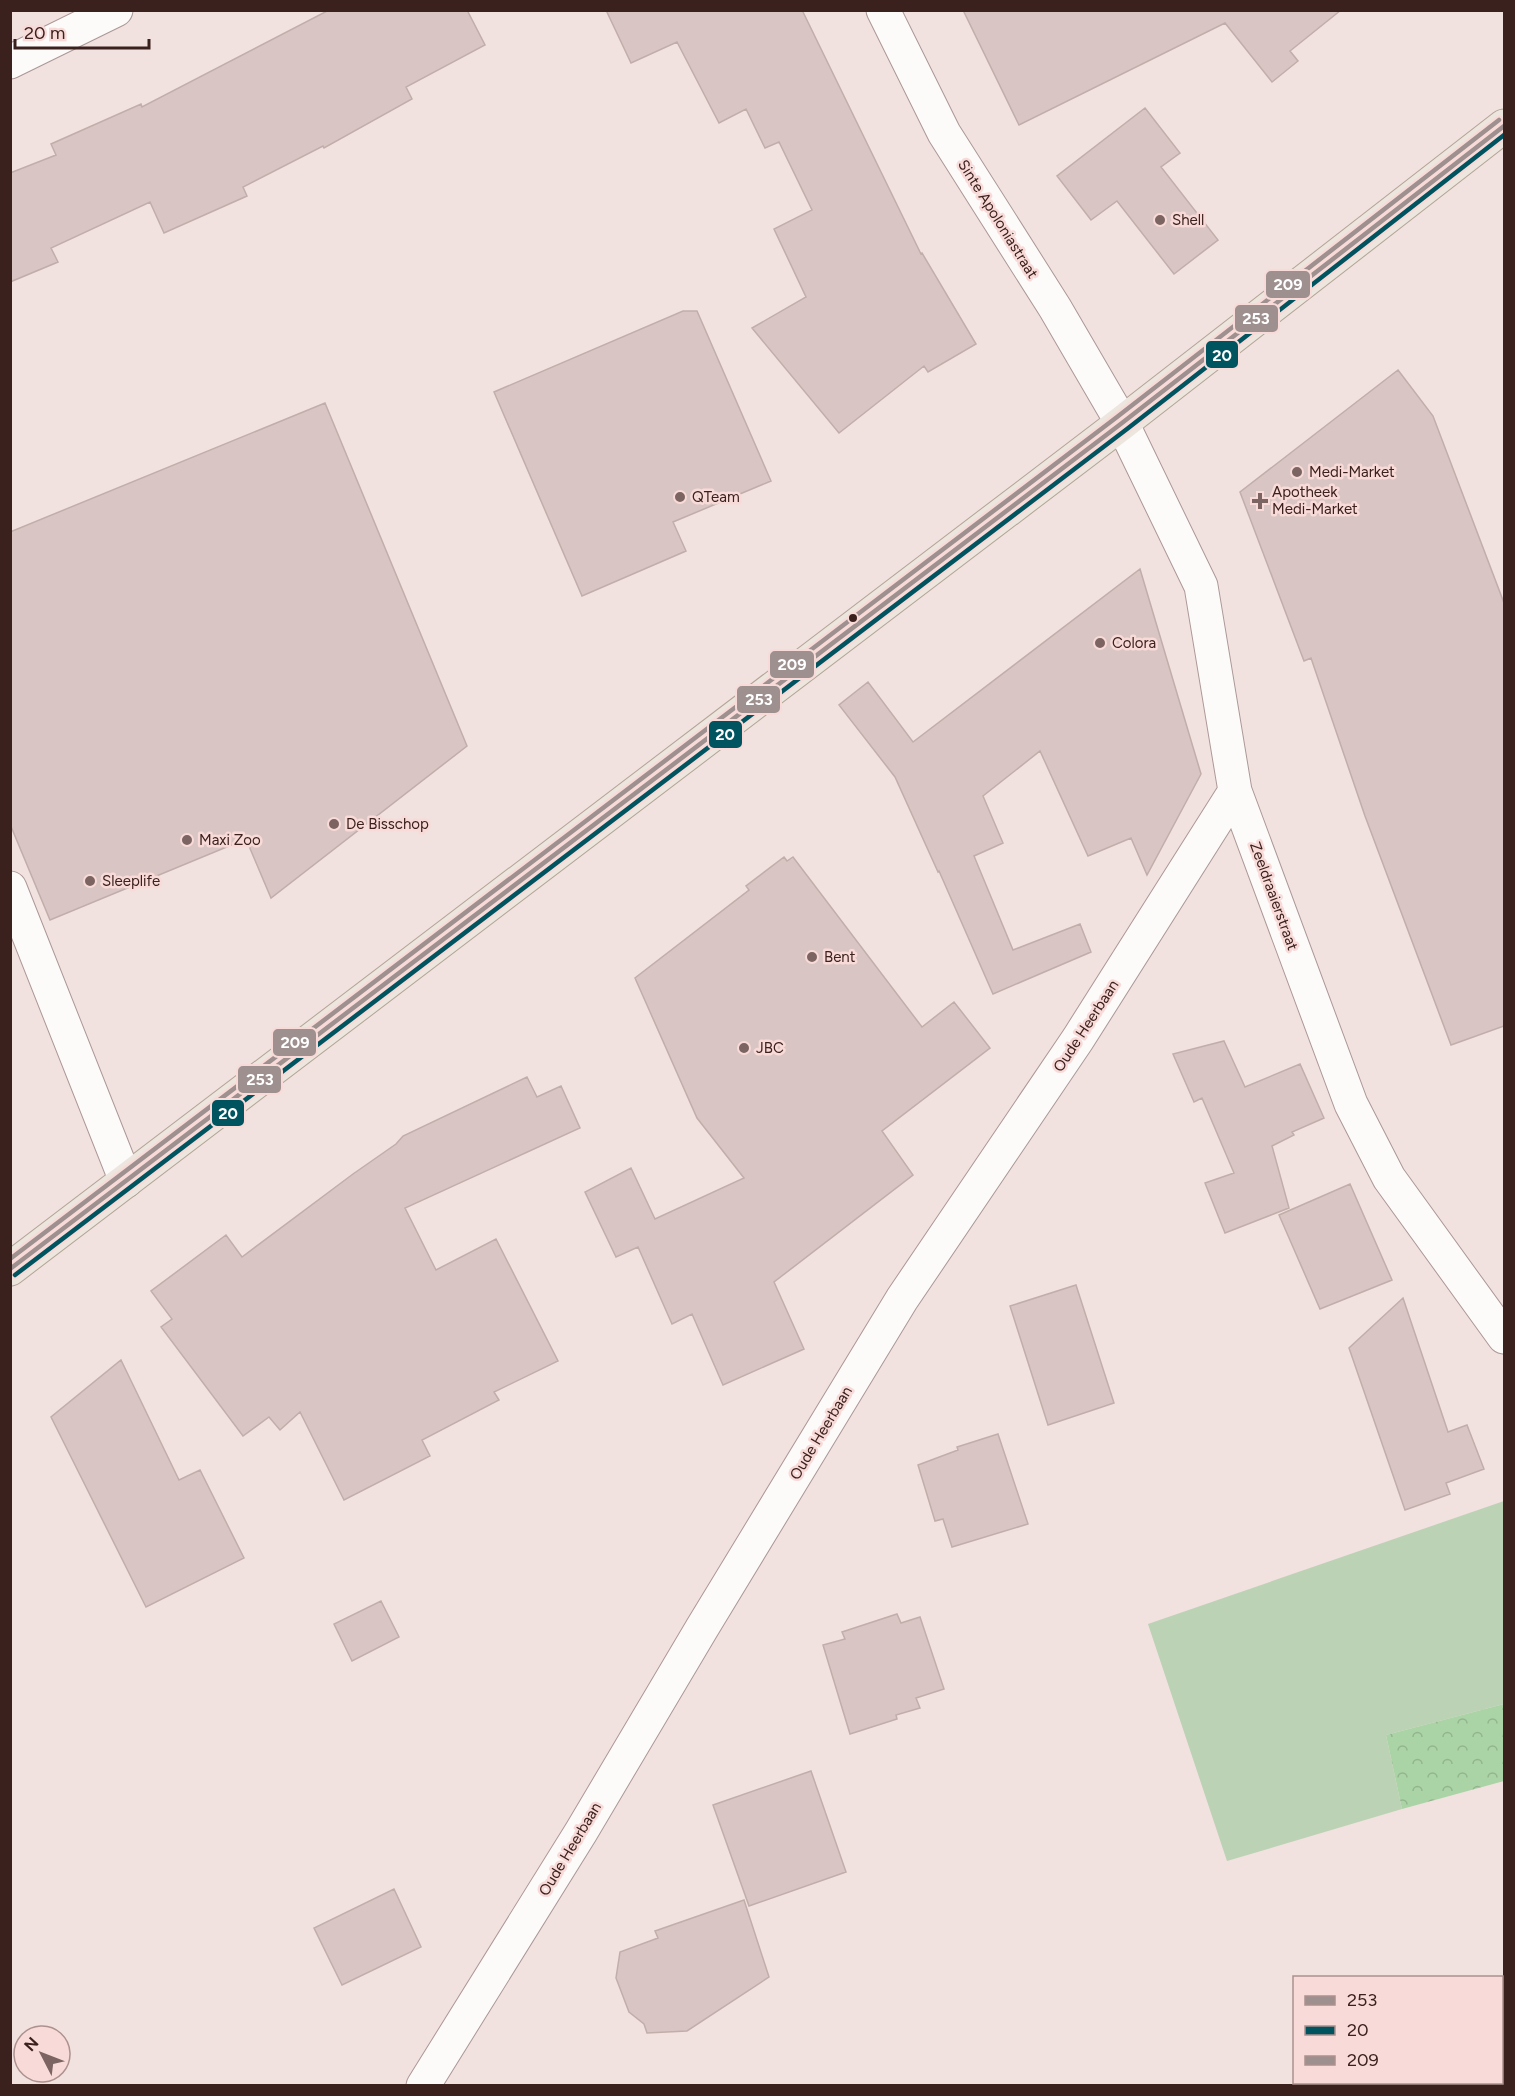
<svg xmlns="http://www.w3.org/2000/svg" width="1515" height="2096" viewBox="0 0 1515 2096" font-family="Figtree,sans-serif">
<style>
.green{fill:#bcd2b5}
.forest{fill:url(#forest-crowns)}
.building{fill:#d9c5c3;stroke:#c1aeab;stroke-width:1.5}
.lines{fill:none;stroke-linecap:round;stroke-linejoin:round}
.minor-casing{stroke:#ab9896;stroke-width:35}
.major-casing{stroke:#b3a496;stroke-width:35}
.minor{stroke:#fdfafa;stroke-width:33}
.major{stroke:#ece6de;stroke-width:33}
.bus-1-casing{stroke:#f8dbd8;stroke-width:9}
.bus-2-casing{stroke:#f8dbd8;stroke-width:9}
.bus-3-casing{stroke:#f8dbd8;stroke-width:9}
.bus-1{stroke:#9d908e;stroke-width:4.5}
.bus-2{stroke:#005460;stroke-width:4.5}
.bus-3{stroke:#9d908e;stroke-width:4.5}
.poi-dot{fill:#7b6462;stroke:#f8dbd8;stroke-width:2}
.bus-dot{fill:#3b211e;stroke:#f8dbd8;stroke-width:2}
.labels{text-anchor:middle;stroke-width:5;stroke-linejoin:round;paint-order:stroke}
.street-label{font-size:15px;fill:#3b211e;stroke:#f8dbd8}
.poi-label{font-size:15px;fill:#3b211e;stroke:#f8dbd8;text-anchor:start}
.line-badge{stroke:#f8dbd8;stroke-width:2}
.badge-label{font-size:16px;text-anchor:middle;font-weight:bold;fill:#fff}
</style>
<defs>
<pattern id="forest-crowns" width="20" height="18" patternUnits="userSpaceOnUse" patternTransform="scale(1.5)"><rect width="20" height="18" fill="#aad3a6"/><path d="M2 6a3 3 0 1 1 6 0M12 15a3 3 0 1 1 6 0" fill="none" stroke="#93b58e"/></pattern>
</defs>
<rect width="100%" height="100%" fill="#f1e1df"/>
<path class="green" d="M 1504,1501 L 1504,1704 L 1386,1735 L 1402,1809 L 1227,1861 L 1148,1624 Z"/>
<path class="forest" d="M 1504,1704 L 1504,1781 L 1402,1809 L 1386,1735 Z"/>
<path class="building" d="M 329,10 L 467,10 L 485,45 L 406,87 L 412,99 L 324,148 L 323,146 L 243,187 L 247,196 L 164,233 L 150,202 L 51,248 L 58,262 L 10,282 L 10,173 L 56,155 L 51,144 L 141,104 L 142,107 Z
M 606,10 L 802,10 L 921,254 L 922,253 L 976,344 L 928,372 L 924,366 L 839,433 L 752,328 L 806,297 L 774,229 L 812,210 L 779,142 L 765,148 L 746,109 L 719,123 L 677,42 L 631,63 Z
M 963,10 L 1341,10 L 1290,51 L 1298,61 L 1272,82 L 1225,23 L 1019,125 Z
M 1145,108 L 1180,153 L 1161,167 L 1218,240 L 1174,274 L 1117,201 L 1091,220 L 1057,176 Z
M 683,311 L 697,311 L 771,481 L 673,522 L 686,551 L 582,596 L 494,392 Z
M 1398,370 L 1433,416 L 1504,603 L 1504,1026 L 1451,1045 L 1365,816 L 1311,658 L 1304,661 L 1240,492 Z
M 325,403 L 467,746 L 271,898 L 246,839 L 50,920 L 10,824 L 10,532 Z
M 1140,569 L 1201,774 L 1147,875 L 1131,838 L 1088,856 L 1040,751 L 983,796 L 1003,843 L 974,856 L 1013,950 L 1080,924 L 1091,952 L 993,994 L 939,871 L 938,872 L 895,777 L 839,705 L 868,682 L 913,742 Z
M 784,857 L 787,861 L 793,857 L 922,1027 L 954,1002 L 990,1048 L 882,1131 L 913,1175 L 774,1282 L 804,1349 L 723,1385 L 692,1314 L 672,1324 L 638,1247 L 616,1257 L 585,1192 L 631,1168 L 655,1219 L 744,1178 L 697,1118 L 635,978 L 749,890 L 746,886 Z
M 1224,1041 L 1245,1087 L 1300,1064 L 1324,1118 L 1292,1132 L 1294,1135 L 1272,1146 L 1289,1208 L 1225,1233 L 1205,1183 L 1234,1173 L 1202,1098 L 1194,1102 L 1173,1054 Z
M 527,1077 L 537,1097 L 561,1086 L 580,1128 L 405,1208 L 436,1270 L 496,1239 L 558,1361 L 494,1392 L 499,1400 L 422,1440 L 430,1456 L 344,1500 L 300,1412 L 280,1430 L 269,1417 L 243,1436 L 161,1327 L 172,1319 L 151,1291 L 226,1235 L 242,1257 L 353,1174 L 396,1144 L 403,1136 Z
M 1350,1184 L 1392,1280 L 1320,1309 L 1279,1215 Z
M 1076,1285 L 1114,1403 L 1048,1425 L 1010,1306 Z
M 1403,1298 L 1448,1432 L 1467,1425 L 1484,1469 L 1446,1483 L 1450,1494 L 1405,1510 L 1349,1348 Z
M 121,1360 L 179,1480 L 200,1470 L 244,1558 L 146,1607 L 51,1417 Z
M 998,1434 L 1028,1524 L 952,1547 L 943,1519 L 935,1521 L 918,1465 L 958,1450 L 957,1447 Z
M 381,1601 L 399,1637 L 352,1661 L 334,1624 Z
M 897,1614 L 901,1623 L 920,1617 L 944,1689 L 916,1698 L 920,1708 L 896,1715 L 897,1719 L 850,1734 L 823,1645 L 845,1639 L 842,1632 Z
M 811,1771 L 846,1872 L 749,1906 L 713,1805 Z
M 394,1889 L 421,1947 L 342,1985 L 314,1928 Z
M 744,1900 L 769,1977 L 687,2031 L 647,2033 L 644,2024 L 629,2012 L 616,1978 L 620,1952 L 658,1938 L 655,1931 Z"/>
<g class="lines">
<g class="minor-casing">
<path id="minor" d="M 883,10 L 944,133 L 1055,308 L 1122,423 L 1201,586 L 1235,791 L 1351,1104 L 1389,1178 L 1504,1337
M 10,62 L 116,10
M 10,888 L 126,1181
M 423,2086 L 581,1832 L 702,1628 L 902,1299 L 1078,1039 L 1235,791"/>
</g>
<g class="major-casing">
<path id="major" d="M 10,1269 L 1122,423 L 1504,126"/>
</g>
<use href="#minor" class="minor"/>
<use href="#major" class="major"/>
<g class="bus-1-casing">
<path id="bus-1" d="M 10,1269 L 1122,423 L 1504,126"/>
</g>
<g class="bus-2-casing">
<path id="bus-2" d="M 15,1275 L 1127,429 L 1504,135"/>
</g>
<g class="bus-3-casing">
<path id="bus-3" d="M 10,1259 L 1117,417 L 1499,120"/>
</g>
<use href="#bus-1" class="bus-1"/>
<use href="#bus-2" class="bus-2"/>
<use href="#bus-3" class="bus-3"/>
</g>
<g class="poi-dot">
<circle cx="1160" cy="220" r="6"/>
<circle cx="1297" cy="472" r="6"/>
<circle cx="680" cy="497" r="6"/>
<path d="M1257 492h6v6h6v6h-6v6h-6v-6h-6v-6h6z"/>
<circle cx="1100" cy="643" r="6"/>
<circle cx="334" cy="824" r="6"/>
<circle cx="187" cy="840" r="6"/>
<circle cx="90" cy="881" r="6"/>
<circle cx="812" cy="957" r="6"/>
<circle cx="744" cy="1048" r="6"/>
</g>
<circle class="bus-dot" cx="853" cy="618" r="5"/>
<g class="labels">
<g class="street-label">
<text transform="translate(998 219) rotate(58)" y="5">Sinte Apoloniastraat</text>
<text transform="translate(1274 896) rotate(70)" y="5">Zeeldraaierstraat</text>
<text transform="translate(1086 1026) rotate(-57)" y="5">Oude Heerbaan</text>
<text transform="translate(821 1433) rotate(-59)" y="5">Oude Heerbaan</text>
<text transform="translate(570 1849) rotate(-59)" y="5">Oude Heerbaan</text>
</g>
<g class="poi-label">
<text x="1172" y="225">Shell</text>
<text x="1309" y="477">Medi-Market</text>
<text x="1272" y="497">Apotheek<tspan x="1272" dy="17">Medi-Market</tspan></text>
<text x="692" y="502">QTeam</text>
<text x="1112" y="648">Colora</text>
<text x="346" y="829">De Bisschop</text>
<text x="199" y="845">Maxi Zoo</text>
<text x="102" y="886">Sleeplife</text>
<text x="824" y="962">Bent</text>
<text x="756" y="1053">JBC</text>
</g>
</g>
<g class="line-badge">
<rect x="1265" y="270" width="46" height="29" rx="6" fill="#9d908e"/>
<rect x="1234" y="304" width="45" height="29" rx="6" fill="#9d908e"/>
<rect x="1205" y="340" width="34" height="29" rx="6" fill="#005460"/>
<rect x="769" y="650" width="46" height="29" rx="6" fill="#9d908e"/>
<rect x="736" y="685" width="45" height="29" rx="6" fill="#9d908e"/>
<rect x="708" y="720" width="35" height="29" rx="6" fill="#005460"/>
<rect x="272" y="1028" width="45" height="29" rx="6" fill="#9d908e"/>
<rect x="237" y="1065" width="45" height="29" rx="6" fill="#9d908e"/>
<rect x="211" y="1099" width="34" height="28" rx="6" fill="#005460"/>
</g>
<g class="badge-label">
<text x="1288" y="290">209</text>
<text x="1256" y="324">253</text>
<text x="1222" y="361">20</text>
<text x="792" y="670">209</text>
<text x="759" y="705">253</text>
<text x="725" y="740">20</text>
<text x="295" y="1048">209</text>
<text x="260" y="1085">253</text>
<text x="228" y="1119">20</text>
</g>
<rect width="1515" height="2096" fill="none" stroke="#3b211e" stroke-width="24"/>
<rect x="1293" y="1976" width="210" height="108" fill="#f8dbd8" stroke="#ac918e" stroke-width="1.5"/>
<rect x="1305" y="1996" width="30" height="9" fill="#9d908e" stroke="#ac918e" stroke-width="1.5"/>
<text x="1347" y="2006" font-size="18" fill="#3b211e">253</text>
<rect x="1305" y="2026" width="30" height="9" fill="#005460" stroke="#ac918e" stroke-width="1.5"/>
<text x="1347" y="2036" font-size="18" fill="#3b211e">20</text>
<rect x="1305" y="2056" width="30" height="9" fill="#9d908e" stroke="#ac918e" stroke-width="1.5"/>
<text x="1347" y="2066" font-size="18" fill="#3b211e">209</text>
<g transform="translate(42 2054) rotate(312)"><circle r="28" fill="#f8dbd8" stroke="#ac918e" stroke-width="1.5"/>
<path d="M0-4.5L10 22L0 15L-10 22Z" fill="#7b6462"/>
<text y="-9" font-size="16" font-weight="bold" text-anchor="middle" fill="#3b211e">N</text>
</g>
<path d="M15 39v9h134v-9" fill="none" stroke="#3b211e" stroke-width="3"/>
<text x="24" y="39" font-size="18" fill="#3b211e" stroke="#f8dbd8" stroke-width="4.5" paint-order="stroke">20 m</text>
</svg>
